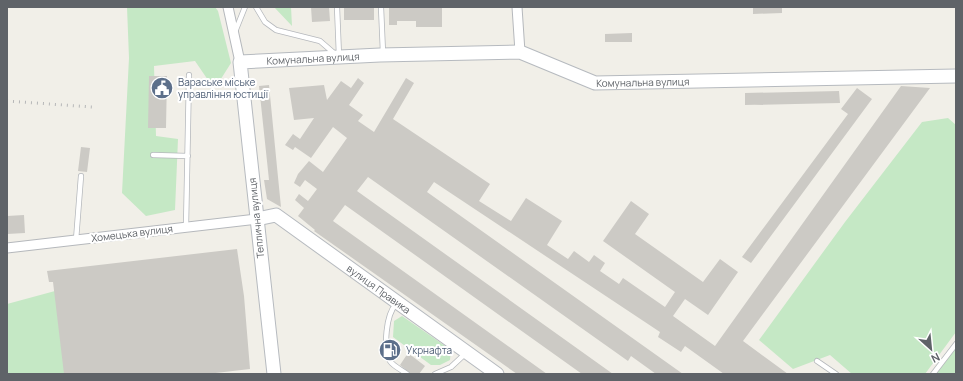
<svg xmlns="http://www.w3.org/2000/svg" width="963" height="381" viewBox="0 0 963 381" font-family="Manrope,sans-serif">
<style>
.green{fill:#c5e8c5}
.building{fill:#cccac5}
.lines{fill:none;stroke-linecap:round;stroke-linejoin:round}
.lane-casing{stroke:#b5b8bc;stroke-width:6}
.street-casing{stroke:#b5b8bc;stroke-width:11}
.secondary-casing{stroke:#b6babf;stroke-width:15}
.lane{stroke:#fff;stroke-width:4.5}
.street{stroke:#fff;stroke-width:9}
.secondary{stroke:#fff;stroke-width:13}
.rail{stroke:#b6b7b8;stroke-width:3;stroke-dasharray:1 5;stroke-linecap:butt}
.labels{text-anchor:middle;stroke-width:4;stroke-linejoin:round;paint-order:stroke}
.street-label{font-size:10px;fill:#5f6368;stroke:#fff}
.service-label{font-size:10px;fill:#4e5e75;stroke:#fff;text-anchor:start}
</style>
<rect width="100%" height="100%" fill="#f1efe8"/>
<path class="green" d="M 127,7 L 215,7 L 218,11 L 231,63 L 219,82 L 208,80 L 195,61 L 154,66 L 156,136 L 178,139 L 175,210 L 146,216 L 122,193 L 129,58 Z
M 274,7 L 291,7 L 292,26 Z
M 948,118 L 956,125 L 956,332 L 925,374 L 852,374 L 830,355 L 793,369 L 759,340 L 845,222 L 922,122 Z
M 55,291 L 65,374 L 7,374 L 7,304 Z
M 402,316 L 451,350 L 450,360 L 440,365 L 431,365 L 393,337 L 394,321 Z
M 956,344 L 956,374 L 933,374 Z"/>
<path class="building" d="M 311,7 L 329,7 L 330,21 L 312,22 Z
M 344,7 L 374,7 L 374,20 L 344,20 Z
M 389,7 L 442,7 L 442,27 L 416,27 L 416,21 L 397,21 L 397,25 L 389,25 Z
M 753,7 L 782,7 L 782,13 L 753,14 Z
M 632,33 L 632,42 L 605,42 L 605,34 Z
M 149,76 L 167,76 L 166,128 L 148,128 Z
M 358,78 L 364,83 L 349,105 L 363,115 L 358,121 L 374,132 L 406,78 L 414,83 L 393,119 L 490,184 L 479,201 L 511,221 L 526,198 L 562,221 L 547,245 L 568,259 L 574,251 L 589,262 L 594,255 L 605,263 L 600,271 L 619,284 L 623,278 L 665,307 L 675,292 L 603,241 L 631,201 L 649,214 L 635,234 L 703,282 L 720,259 L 738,272 L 708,315 L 685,299 L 673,316 L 715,346 L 901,86 L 930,88 L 743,341 L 788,374 L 724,374 L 685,346 L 681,352 L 658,337 L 660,332 L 434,182 L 427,192 L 683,374 L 656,374 L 631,356 L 628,361 L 368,177 L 357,191 L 613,374 L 582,374 L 345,205 L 333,221 L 547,374 L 517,374 L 314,231 L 315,230 L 298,216 L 304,208 L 295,200 L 299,194 L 308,201 L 317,189 L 305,180 L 300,187 L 294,183 L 298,174 L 309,161 L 323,172 L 347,138 L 333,127 L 311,158 L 295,147 L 293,150 L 285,145 L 293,134 L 300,139 L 314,118 L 294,120 L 289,88 L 324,85 L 327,100 L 341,81 L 351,88 Z
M 269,85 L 277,167 L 281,207 L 267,199 L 264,180 L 269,180 L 259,86 Z
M 857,88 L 872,99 L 751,263 L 742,257 L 848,114 L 841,109 Z
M 839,91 L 840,103 L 745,105 L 745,93 Z
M 81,147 L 90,148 L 87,172 L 78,171 Z
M 24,215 L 25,233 L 7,234 L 7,216 Z
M 237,249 L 244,296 L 250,369 L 207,374 L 64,374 L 53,282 L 49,282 L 47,271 Z
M 408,353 L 425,366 L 419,374 L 411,374 L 400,365 Z"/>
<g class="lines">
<g class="lane-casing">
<path id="lane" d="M 256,7 L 265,22 L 276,30 L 320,41 L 335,54
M 337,7 L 339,56
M 381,7 L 383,53
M 235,32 L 245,7
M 153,155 L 188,156
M 186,227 L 189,75
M 76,240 L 81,176
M 396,304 C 386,315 383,347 390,361 C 393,366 402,370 407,374
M 817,361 L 836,374
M 435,374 L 451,367 L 466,353
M 933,374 L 956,344"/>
</g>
<g class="street-casing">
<path id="street" d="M 228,7 L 240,62
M 517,7 L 520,52
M 7,248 L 257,219"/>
</g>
<g class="secondary-casing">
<g id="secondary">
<path id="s1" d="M 257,219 L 276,215 L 497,374"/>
<path id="s2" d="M 274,374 L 240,62 L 380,55 L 520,52 L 595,83 L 956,76"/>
</g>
</g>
<use href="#lane" class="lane"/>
<use href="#street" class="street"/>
<use href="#secondary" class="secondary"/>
<path class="rail" d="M 7,101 L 92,107"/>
</g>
<defs>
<g id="civic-disc" transform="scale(1.15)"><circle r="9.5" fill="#5c6f8a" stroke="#fff"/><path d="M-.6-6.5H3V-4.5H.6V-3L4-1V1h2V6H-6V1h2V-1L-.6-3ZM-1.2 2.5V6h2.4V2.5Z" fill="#fff"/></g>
<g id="fuel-disc" transform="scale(1.15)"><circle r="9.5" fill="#5c6f8a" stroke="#fff"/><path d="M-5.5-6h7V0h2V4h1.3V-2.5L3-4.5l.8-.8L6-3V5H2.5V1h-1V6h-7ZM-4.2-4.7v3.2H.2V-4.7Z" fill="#fff"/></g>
</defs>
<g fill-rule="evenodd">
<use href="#civic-disc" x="162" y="88"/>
<use href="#fuel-disc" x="390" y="350"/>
</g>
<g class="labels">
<g class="street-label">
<text dy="4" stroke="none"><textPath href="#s2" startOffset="387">Комунальна вулиця</textPath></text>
<text dy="4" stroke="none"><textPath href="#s2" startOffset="723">Комунальна вулиця</textPath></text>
<text transform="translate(256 218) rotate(-96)" y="4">Теплична вулиця</text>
<text transform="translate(132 233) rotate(-7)" y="4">Хомецька вулиця</text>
<text dy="4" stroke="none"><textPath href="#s1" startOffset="146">вулиця Правика</textPath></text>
</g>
<g class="service-label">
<text x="178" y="86">Вараське міське<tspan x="178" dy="12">управління юстиції</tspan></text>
<text x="406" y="354">Укрнафта</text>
</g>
</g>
<rect width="963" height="381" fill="none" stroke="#5f6368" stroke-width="16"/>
<g transform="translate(931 349) rotate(153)" stroke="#ffffff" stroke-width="3" paint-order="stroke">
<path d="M0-3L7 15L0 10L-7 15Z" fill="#5f6368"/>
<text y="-6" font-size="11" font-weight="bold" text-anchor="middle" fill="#5f6368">N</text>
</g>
</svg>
